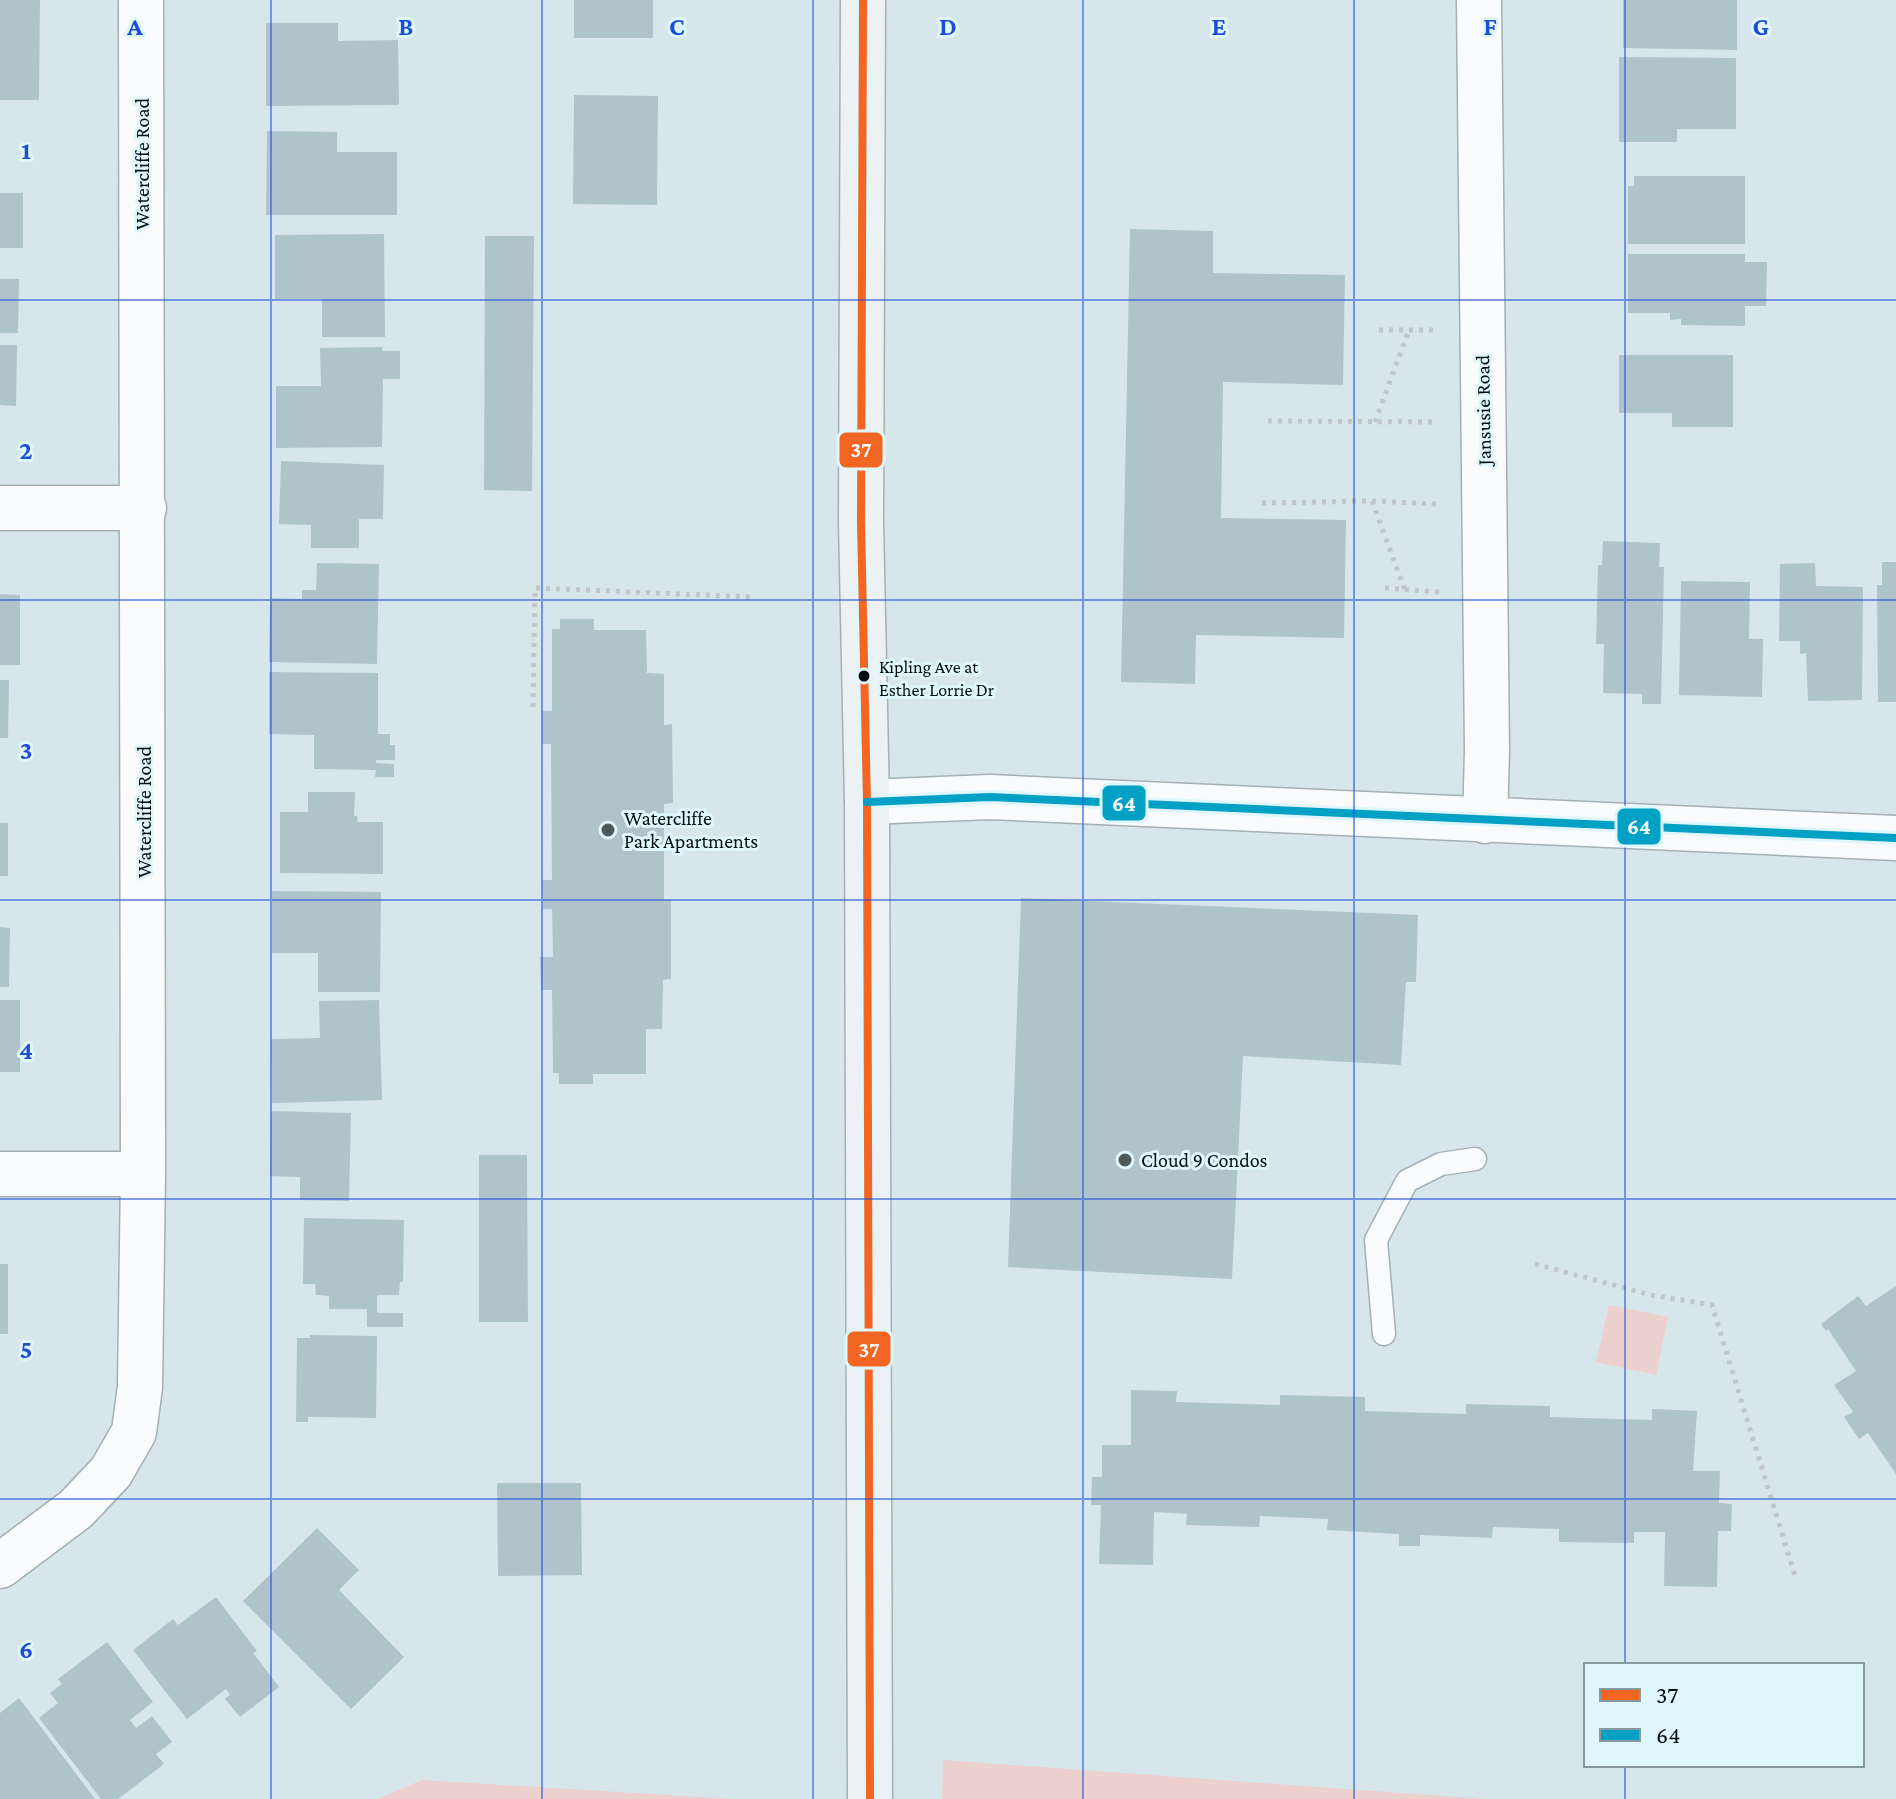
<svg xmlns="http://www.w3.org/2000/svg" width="1896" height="1799" viewBox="0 0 1896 1799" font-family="'Crimson Pro',serif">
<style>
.green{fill:#ebd0cd}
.building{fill:#afc4ca}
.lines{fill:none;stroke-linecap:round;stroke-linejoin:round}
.service-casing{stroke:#a4b0b3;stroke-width:25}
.minor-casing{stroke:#a4b0b3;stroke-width:47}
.secondary-casing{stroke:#a4b0b3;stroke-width:47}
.path{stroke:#c1c6c7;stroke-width:5;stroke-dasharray:4 6;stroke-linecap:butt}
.service{stroke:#f9fbfc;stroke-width:22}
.minor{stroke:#f9fbfc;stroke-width:44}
.secondary{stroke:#ecf2f3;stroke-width:44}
.bus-1-casing{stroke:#e0f6fd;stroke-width:14}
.bus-2-casing{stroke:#e0f6fd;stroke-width:14}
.bus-1{stroke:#f26522;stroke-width:8}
.bus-2{stroke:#00a1c4;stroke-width:8}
.grid{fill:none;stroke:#1d4ed8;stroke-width:2;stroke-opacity:0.55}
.bus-dot{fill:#050d10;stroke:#e0f6fd;stroke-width:3}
.poi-dot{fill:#4e595c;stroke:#e0f6fd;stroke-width:3}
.labels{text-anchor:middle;stroke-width:6;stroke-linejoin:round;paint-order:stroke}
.bus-label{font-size:18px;fill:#050d10;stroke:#e0f6fd;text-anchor:start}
.street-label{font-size:20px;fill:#050d10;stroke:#e0f6fd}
.poi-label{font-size:20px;fill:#050d10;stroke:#e0f6fd;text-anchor:start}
.grid-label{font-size:26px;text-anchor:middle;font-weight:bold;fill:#1d4ed8;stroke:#e0f6fd;stroke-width:6;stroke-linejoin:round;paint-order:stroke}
.line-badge{stroke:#e0f6fd;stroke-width:3}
.badge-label{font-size:22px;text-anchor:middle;font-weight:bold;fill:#fff}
</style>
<rect width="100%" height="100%" fill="#d7e6ea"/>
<path class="green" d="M 1609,1305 L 1668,1317 L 1656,1375 L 1596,1362 Z
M 943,1760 L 1484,1799 L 942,1799 Z
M 422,1780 L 732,1799 L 377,1799 Z"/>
<path class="building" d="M 0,0 L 40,0 L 39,100 L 0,100 Z
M 574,0 L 653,0 L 653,38 L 574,38 Z
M 1623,0 L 1737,0 L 1737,50 L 1623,48 Z
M 266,23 L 338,23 L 338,41 L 398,40 L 399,105 L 266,106 Z
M 1619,57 L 1736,58 L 1736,129 L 1677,129 L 1677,142 L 1619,142 Z
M 574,95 L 658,96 L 657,205 L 573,204 Z
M 267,131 L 337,132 L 337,152 L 397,152 L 397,215 L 266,215 Z
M 1634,176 L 1745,176 L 1745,244 L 1628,244 L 1628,186 L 1634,186 Z
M 0,193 L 23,193 L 23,248 L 0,248 Z
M 1130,229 L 1213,231 L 1213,273 L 1345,275 L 1343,385 L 1223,382 L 1221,518 L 1346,520 L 1344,638 L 1196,635 L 1195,684 L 1121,682 Z
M 384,234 L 385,337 L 322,337 L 322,299 L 275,299 L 275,235 Z
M 485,236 L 534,236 L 532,491 L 484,490 Z
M 1628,254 L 1745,254 L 1745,262 L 1767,262 L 1766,306 L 1745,306 L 1745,326 L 1681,325 L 1681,319 L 1670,320 L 1670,313 L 1628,313 Z
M 0,279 L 19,279 L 18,333 L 0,333 Z
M 0,345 L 17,345 L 16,406 L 0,405 Z
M 383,347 L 382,351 L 400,351 L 400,379 L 383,379 L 382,447 L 276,448 L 276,386 L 321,386 L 320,348 Z
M 1619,355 L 1733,355 L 1733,427 L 1672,427 L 1672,413 L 1619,413 Z
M 281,461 L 384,465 L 383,519 L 359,519 L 359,548 L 311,548 L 311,525 L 279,524 Z
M 1603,541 L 1660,543 L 1659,567 L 1664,567 L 1661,704 L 1642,704 L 1642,694 L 1603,693 L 1604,644 L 1596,644 L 1598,565 L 1602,565 Z
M 1882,562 L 1896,562 L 1896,702 L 1878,702 L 1877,585 L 1882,585 Z
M 317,563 L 379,564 L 377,664 L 269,662 L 270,598 L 302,599 L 302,590 L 316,590 Z
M 1815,563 L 1816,586 L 1863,587 L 1862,700 L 1808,701 L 1806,653 L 1800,654 L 1800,641 L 1779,641 L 1780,564 Z
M 1681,581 L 1750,582 L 1749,639 L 1763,639 L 1762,697 L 1679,695 Z
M 0,594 L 20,595 L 20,665 L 0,665 Z
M 560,619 L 594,619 L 594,630 L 646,630 L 647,673 L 664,674 L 664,725 L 672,724 L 673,803 L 664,804 L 664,900 L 671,900 L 671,979 L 663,980 L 662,1029 L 646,1029 L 646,1074 L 593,1074 L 593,1084 L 559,1084 L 559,1073 L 553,1073 L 552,990 L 541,990 L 540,957 L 553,957 L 552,909 L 543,909 L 542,880 L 552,880 L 551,744 L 542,744 L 542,711 L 552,711 L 552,629 L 560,629 Z
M 269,672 L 378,673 L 378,734 L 390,734 L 390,745 L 395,745 L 395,760 L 376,760 L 376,763 L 394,764 L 394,777 L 375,777 L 376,770 L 314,769 L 314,735 L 269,734 Z
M 0,680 L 9,680 L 8,738 L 0,738 Z
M 308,792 L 355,792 L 354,816 L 357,816 L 358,822 L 383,822 L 383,874 L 280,873 L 280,812 L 308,812 Z
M 0,823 L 8,823 L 8,876 L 0,876 Z
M 272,891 L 381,892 L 380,992 L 318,992 L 318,953 L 272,953 Z
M 1021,898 L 1418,915 L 1416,982 L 1406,982 L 1401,1065 L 1243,1056 L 1232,1279 L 1008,1267 Z
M 0,927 L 10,928 L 9,987 L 0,987 Z
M 0,1000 L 20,1000 L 20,1072 L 0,1072 Z
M 379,1000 L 382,1100 L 272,1103 L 271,1039 L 320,1038 L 319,1001 Z
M 271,1111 L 351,1113 L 349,1201 L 300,1200 L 300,1177 L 270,1176 Z
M 479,1155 L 527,1155 L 528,1322 L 479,1322 Z
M 304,1218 L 404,1220 L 403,1282 L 400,1282 L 399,1295 L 377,1295 L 377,1313 L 403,1313 L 403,1327 L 367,1327 L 367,1309 L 329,1309 L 329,1296 L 316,1295 L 315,1284 L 303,1284 Z
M 0,1264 L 8,1264 L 8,1334 L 0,1334 Z
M 1896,1286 L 1896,1474 L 1868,1433 L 1859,1439 L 1844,1417 L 1853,1412 L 1834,1385 L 1856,1371 L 1828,1329 L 1826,1331 L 1821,1324 L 1858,1296 L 1866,1306 Z
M 310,1335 L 377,1336 L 376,1418 L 308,1417 L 308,1422 L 296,1422 L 297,1338 L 310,1338 Z
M 1131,1390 L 1177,1391 L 1176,1402 L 1280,1405 L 1280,1395 L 1365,1397 L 1365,1411 L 1466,1414 L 1466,1404 L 1550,1406 L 1550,1417 L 1652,1420 L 1652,1409 L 1697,1411 L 1693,1471 L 1720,1471 L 1719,1503 L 1732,1504 L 1731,1531 L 1718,1531 L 1717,1587 L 1664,1586 L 1665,1532 L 1634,1532 L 1634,1543 L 1559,1542 L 1559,1529 L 1493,1527 L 1492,1538 L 1420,1535 L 1420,1546 L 1399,1546 L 1399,1534 L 1327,1530 L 1328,1519 L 1260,1516 L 1259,1527 L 1186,1525 L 1187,1514 L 1154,1512 L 1153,1565 L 1099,1564 L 1101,1505 L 1091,1505 L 1092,1477 L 1102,1477 L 1102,1445 L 1131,1445 Z
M 497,1483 L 581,1483 L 582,1575 L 498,1576 Z
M 317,1528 L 359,1570 L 339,1590 L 404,1657 L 351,1709 L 243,1601 Z
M 216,1597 L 257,1651 L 253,1653 L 279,1687 L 240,1717 L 225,1699 L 230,1695 L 226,1689 L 187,1719 L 133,1650 L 173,1619 L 178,1625 Z
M 107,1642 L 153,1702 L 130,1720 L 136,1728 L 152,1716 L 172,1742 L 156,1754 L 164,1764 L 118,1799 L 101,1799 L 39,1718 L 58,1703 L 50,1693 L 62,1684 L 58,1679 Z
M 19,1698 L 95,1799 L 0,1799 L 0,1713 Z"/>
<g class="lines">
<g class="service-casing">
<path id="service" d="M 1384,1334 L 1376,1240 L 1407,1181 L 1441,1164 L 1475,1159"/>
</g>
<g class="minor-casing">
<path id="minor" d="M 1479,0 L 1487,751 L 1485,821
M 0,508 L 144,508
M 867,802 L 990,797 L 1896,838
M 0,1174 L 143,1174
M 0,1566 L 76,1509 L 111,1472 L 134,1432 L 140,1387 L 143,1174 L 141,0"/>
</g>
<g class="secondary-casing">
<path id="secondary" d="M 863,0 L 861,522 L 867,802 L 870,1799"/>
</g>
<path class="path" d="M 1379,330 L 1438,330
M 1268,421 L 1438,422
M 1375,422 L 1409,330
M 1372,501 L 1405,590
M 1262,503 L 1372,501 L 1437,504
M 1385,588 L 1440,592
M 533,707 L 535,588 L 751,597
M 1535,1264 L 1651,1295 L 1712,1305 L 1795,1576"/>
<use href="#service" class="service"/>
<use href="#minor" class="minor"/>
<use href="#secondary" class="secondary"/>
<g class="bus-1-casing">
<path id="bus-1" d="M 863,0 L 861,522 L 867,802 L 870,1799"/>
</g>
<g class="bus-2-casing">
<path id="bus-2" d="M 867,802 L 990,797 L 1896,838"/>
</g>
<use href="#bus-1" class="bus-1"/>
<use href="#bus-2" class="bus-2"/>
</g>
<path class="grid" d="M 271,0 L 271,1799M 542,0 L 542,1799M 813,0 L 813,1799M 1083,0 L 1083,1799M 1354,0 L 1354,1799M 1625,0 L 1625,1665M 0,300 L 1896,300M 0,600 L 1896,600M 0,900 L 1896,900M 0,1199 L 1896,1199M 0,1499 L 1896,1499M 1625,1765 L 1625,1799"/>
<circle class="bus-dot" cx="864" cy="676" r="7"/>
<g class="poi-dot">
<circle cx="608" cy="830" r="8"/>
<circle cx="1125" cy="1160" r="8"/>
</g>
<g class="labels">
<g class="bus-label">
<text x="879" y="673">Kipling Ave at<tspan x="879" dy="23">Esther Lorrie Dr</tspan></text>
</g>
<g class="street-label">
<text transform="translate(142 164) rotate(-90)" y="7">Watercliffe Road</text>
<text transform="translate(1483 410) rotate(-91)" y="7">Jansusie Road</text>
<text transform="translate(144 812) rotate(-90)" y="7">Watercliffe Road</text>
</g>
<g class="poi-label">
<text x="624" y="825">Watercliffe<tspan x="624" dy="23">Park Apartments</tspan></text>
<text x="1141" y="1167">Cloud 9 Condos</text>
</g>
</g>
<g class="grid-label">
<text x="135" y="35">A</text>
<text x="406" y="35">B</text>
<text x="677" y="35">C</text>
<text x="948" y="35">D</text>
<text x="1219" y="35">E</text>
<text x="1490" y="35">F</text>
<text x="1761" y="35">G</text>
<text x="26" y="159">1</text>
<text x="26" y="459">2</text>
<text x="26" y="759">3</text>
<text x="26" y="1059">4</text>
<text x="26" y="1358">5</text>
<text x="26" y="1658">6</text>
</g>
<g class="line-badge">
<rect x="838" y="431" width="46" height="38" rx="8" fill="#f26522"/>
<rect x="1101" y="784" width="46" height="38" rx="8" fill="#00a1c4"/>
<rect x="1616" y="807" width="46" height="39" rx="8" fill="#00a1c4"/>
<rect x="846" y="1330" width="46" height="38" rx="8" fill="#f26522"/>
</g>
<g class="badge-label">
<text x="861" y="457">37</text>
<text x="1124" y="811">64</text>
<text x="1639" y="834">64</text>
<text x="869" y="1357">37</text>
</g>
<rect x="1584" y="1663" width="280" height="104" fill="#e0f6fd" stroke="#88999e" stroke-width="2"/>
<rect x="1600" y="1689" width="40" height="12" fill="#f26522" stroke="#88999e" stroke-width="2"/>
<text x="1656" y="1703" font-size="24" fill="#050d10">37</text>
<rect x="1600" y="1729" width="40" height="12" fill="#00a1c4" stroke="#88999e" stroke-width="2"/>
<text x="1656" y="1743" font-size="24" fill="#050d10">64</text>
</svg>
